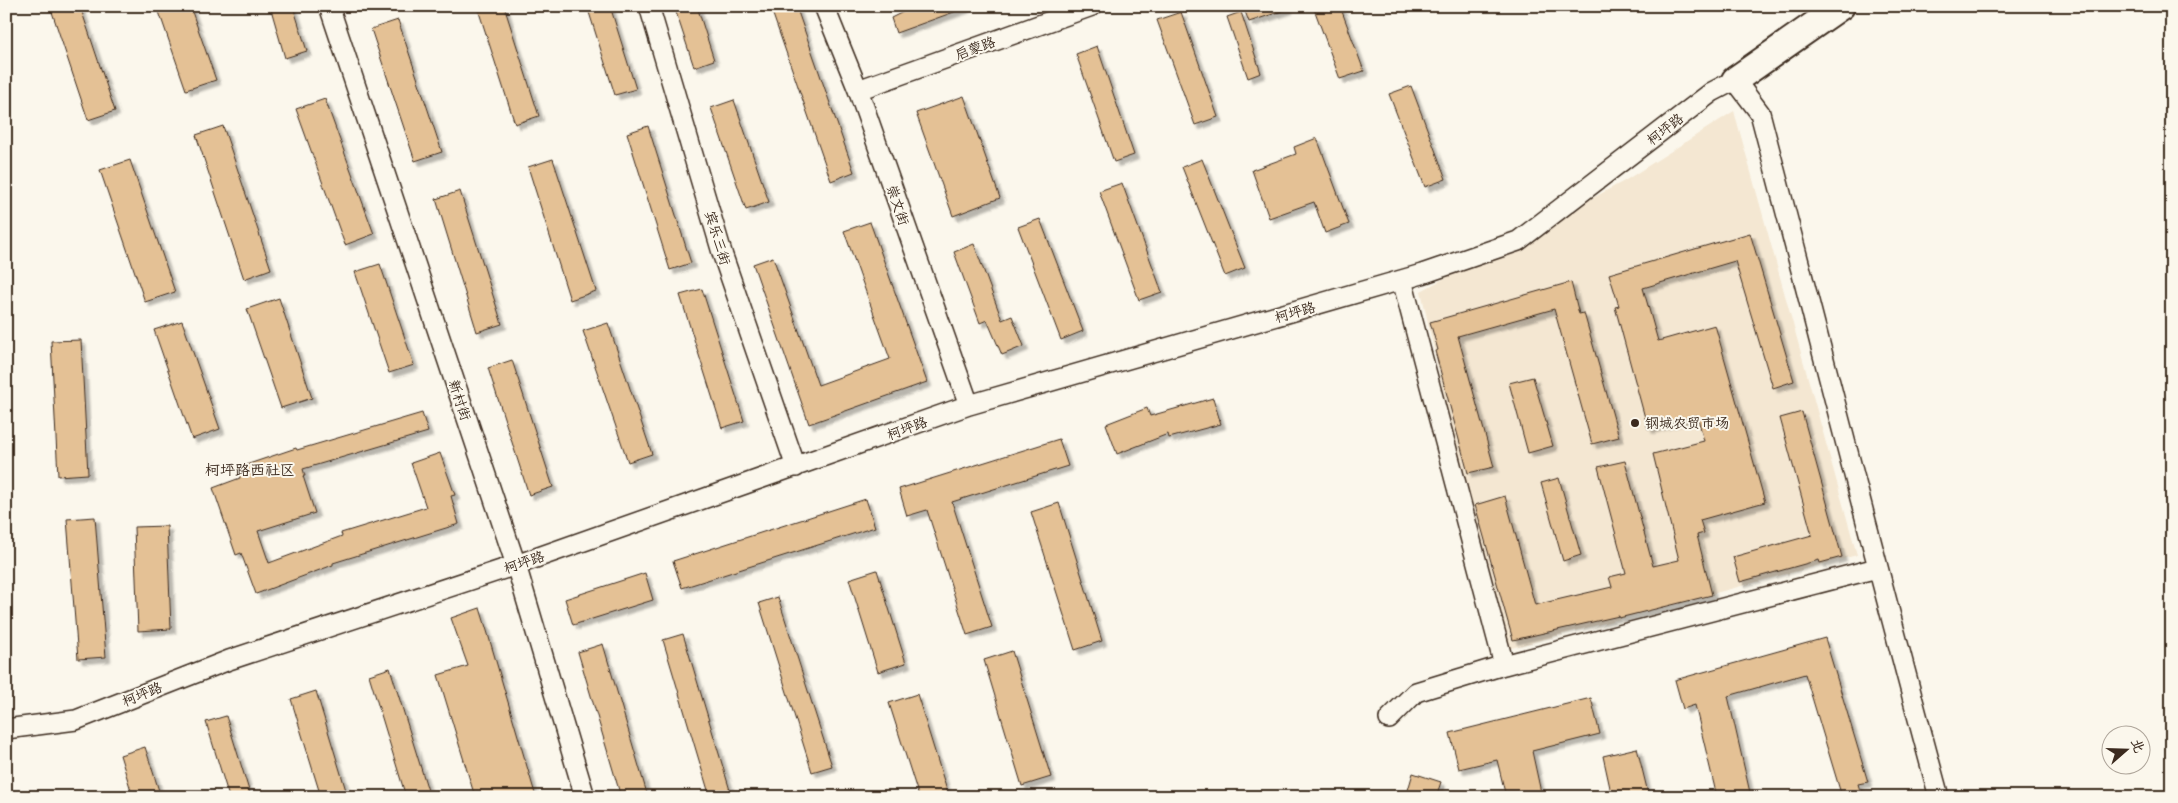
<svg xmlns="http://www.w3.org/2000/svg" width="2178" height="803" viewBox="0 0 2178 803" font-family="Pangolin,'LXGW WenKai TC',sans-serif">
<style>
.built{fill:#f4e7d2}
.building{fill:#e4c195;stroke:#3b2a1e;filter:url(#shadow)}
.lines{fill:none;stroke-linecap:round;stroke-linejoin:round}
.street-casing{stroke:#3b2a1e;stroke-width:22}
.secondary-casing{stroke:#3b2a1e;stroke-width:30}
.street{stroke:#fbf7ec;stroke-width:19}
.secondary{stroke:#fbf7ec;stroke-width:26}
.poi-dot{fill:#3b2a1e;stroke:#fbf7ec;stroke-width:2}
.labels{text-anchor:middle;stroke-width:4;stroke-linejoin:round;paint-order:stroke}
.street-label{font-size:14px;fill:#3b2a1e;stroke:#fbf7ec}
.poi-label{font-size:14px;fill:#3b2a1e;stroke:#fbf7ec;text-anchor:start}
.neighbourhood-label{font-size:15px;fill:#3b2a1e;stroke:#fbf7ec}
</style>
<defs>
<filter id="shadow"><feDropShadow dx="4.5" dy="4.5" stdDeviation="1" flood-color="#0004"/></filter>
</defs>
<rect width="100%" height="100%" fill="#fbf7ec"/>
<filter id="ink" filterUnits="userSpaceOnUse"><feTurbulence type="fractalNoise" baseFrequency=".02" numOctaves="2"/><feDisplacementMap in="SourceGraphic" scale="10" xChannelSelector="R" yChannelSelector="G"/><feConvolveMatrix kernelMatrix="1 2 1 2 8 2 1 2 1" color-interpolation-filters="sRGB"/></filter>
<g filter="url(#ink)">
<path class="built" d="M 1734,111 L 1857,555 L 1500,651 L 1421,291 L 1626,180 Z"/>
<path class="building" d="M 50,6 L 80,6 L 115,111 L 88,120 Z
M 157,6 L 190,6 L 216,80 L 186,90 Z
M 270,6 L 293,6 L 307,51 L 285,58 Z
M 477,6 L 504,6 L 539,116 L 515,124 Z
M 587,6 L 610,6 L 636,89 L 615,95 Z
M 674,6 L 697,6 L 714,60 L 694,67 Z
M 770,6 L 796,6 L 854,172 L 831,181 Z
M 915,6 L 965,6 L 965,8 L 896,33 L 891,18 Z
M 1243,6 L 1288,6 L 1288,9 L 1249,22 Z
M 1313,6 L 1340,6 L 1364,71 L 1340,79 Z
M 1181,12 L 1218,117 L 1195,125 L 1157,20 Z
M 1241,12 L 1261,73 L 1248,78 L 1227,17 Z
M 398,20 L 442,152 L 415,161 L 371,29 Z
M 1097,46 L 1134,155 L 1114,162 L 1076,54 Z
M 1411,86 L 1446,179 L 1425,187 L 1389,94 Z
M 964,96 L 1000,198 L 953,216 L 916,113 Z
M 325,99 L 374,234 L 345,245 L 296,109 Z
M 734,100 L 769,202 L 746,210 L 711,108 Z
M 223,126 L 271,269 L 244,279 L 196,135 Z
M 648,126 L 691,263 L 670,270 L 627,133 Z
M 1317,138 L 1349,224 L 1325,233 L 1314,202 L 1269,218 L 1252,170 L 1296,154 L 1294,147 Z
M 553,159 L 596,291 L 570,300 L 528,167 Z
M 1202,159 L 1245,268 L 1225,276 L 1182,167 Z
M 130,160 L 175,292 L 145,302 L 100,170 Z
M 1122,183 L 1162,292 L 1139,300 L 1099,191 Z
M 460,191 L 502,324 L 477,332 L 436,199 Z
M 1040,219 L 1083,331 L 1061,340 L 1018,227 Z
M 870,222 L 927,382 L 809,424 L 753,264 L 773,257 L 818,385 L 890,359 L 844,231 Z
M 1750,233 L 1794,381 L 1773,388 L 1735,261 L 1643,288 L 1658,341 L 1715,325 L 1765,502 L 1700,520 L 1704,533 L 1697,535 L 1712,595 L 1619,618 L 1619,616 L 1513,640 L 1475,505 L 1505,496 L 1535,605 L 1612,587 L 1609,577 L 1626,573 L 1598,467 L 1625,461 L 1653,566 L 1679,560 L 1653,454 L 1704,441 L 1697,415 L 1648,429 L 1615,307 L 1619,306 L 1609,274 Z
M 974,244 L 1002,320 L 1012,316 L 1024,346 L 1002,355 L 987,320 L 980,323 L 954,252 Z
M 380,264 L 414,365 L 389,373 L 355,272 Z
M 1571,282 L 1579,314 L 1584,313 L 1619,437 L 1592,444 L 1554,309 L 1458,336 L 1494,467 L 1468,473 L 1435,351 L 1438,350 L 1430,322 Z
M 702,289 L 744,421 L 722,428 L 680,295 Z
M 279,298 L 312,398 L 281,408 L 247,309 Z
M 182,321 L 220,429 L 192,439 L 154,330 Z
M 608,323 L 652,454 L 628,462 L 583,331 Z
M 81,340 L 88,474 L 58,476 L 51,341 Z
M 512,360 L 553,487 L 529,495 L 488,368 Z
M 1533,377 L 1553,446 L 1528,453 L 1509,383 Z
M 1213,398 L 1221,424 L 1169,438 L 1168,434 L 1117,454 L 1106,424 L 1147,408 L 1150,416 Z
M 1802,412 L 1842,557 L 1820,563 L 1819,560 L 1740,582 L 1733,557 L 1812,535 L 1780,418 Z
M 422,413 L 428,432 L 303,469 L 305,476 L 303,476 L 315,513 L 258,531 L 269,563 L 342,536 L 341,533 L 426,507 L 411,463 L 440,453 L 455,495 L 451,496 L 459,524 L 333,563 L 333,565 L 256,594 L 241,553 L 236,555 L 213,488 L 240,478 L 237,468 L 296,448 L 297,450 Z
M 1059,439 L 1068,466 L 952,502 L 992,627 L 967,635 L 927,510 L 907,516 L 899,489 Z
M 1559,478 L 1581,555 L 1563,561 L 1541,483 Z
M 866,499 L 875,527 L 682,588 L 673,561 Z
M 1059,503 L 1102,641 L 1075,650 L 1031,512 Z
M 95,517 L 106,657 L 78,659 L 67,519 Z
M 167,526 L 171,629 L 138,631 L 134,527 Z
M 877,570 L 906,663 L 878,672 L 849,579 Z
M 645,573 L 653,600 L 573,625 L 565,599 Z
M 778,597 L 832,766 L 812,772 L 759,603 Z
M 480,608 L 488,634 L 536,797 L 475,797 L 438,675 L 468,666 L 451,618 Z
M 683,634 L 732,797 L 710,797 L 663,640 Z
M 1825,638 L 1868,782 L 1858,784 L 1862,797 L 1842,797 L 1805,674 L 1728,696 L 1751,797 L 1717,797 L 1695,705 L 1683,709 L 1675,680 Z
M 603,644 L 648,797 L 621,797 L 578,652 Z
M 1012,651 L 1051,777 L 1022,786 L 984,660 Z
M 390,668 L 430,797 L 406,797 L 369,675 Z
M 316,691 L 348,797 L 321,797 L 291,699 Z
M 917,694 L 949,797 L 919,797 L 889,703 Z
M 1591,698 L 1600,734 L 1532,751 L 1542,797 L 1506,797 L 1497,760 L 1459,769 L 1450,733 Z
M 226,716 L 251,797 L 229,797 L 206,722 Z
M 145,747 L 161,797 L 133,797 L 120,755 Z
M 1637,748 L 1649,797 L 1612,797 L 1603,756 Z
M 1413,773 L 1441,782 L 1436,797 L 1406,797 Z"/>
<g class="lines">
<g class="street-casing">
<path id="street" d="M 329,6 L 516,565 L 585,797
M 649,6 L 723,256 L 796,467
M 824,6 L 858,90 L 969,405
M 858,90 L 1092,6
M 1402,280 L 1504,665
M 1389,719 L 1416,692 L 1504,665 L 1877,568
M 6,729 L 76,720 L 229,660 L 516,565 L 969,405 L 1422,274 L 1518,241 L 1712,92 L 1735,80 L 1760,113 C 1820,341 1877,569 1939,797"/>
</g>
<g class="secondary-casing">
<path id="secondary" d="M 1735,80 L 1841,6"/>
</g>
<use href="#street" class="street"/>
<use href="#secondary" class="secondary"/>
</g>
</g>
<circle class="poi-dot" cx="1635" cy="423" r="5"/>
<g class="labels">
<g class="street-label">
<text transform="translate(975 48) rotate(-20)" y="5">启蒙路</text>
<text transform="translate(1665 129) rotate(-38)" y="5">柯坪路</text>
<text transform="translate(898 205) rotate(71)" y="5">崇文街</text>
<text transform="translate(718 238) rotate(73)" y="5">宾乐三街</text>
<text transform="translate(1295 312) rotate(-16)" y="5">柯坪路</text>
<text transform="translate(460 400) rotate(72)" y="5">新村街</text>
<text transform="translate(907 428) rotate(-20)" y="5">柯坪路</text>
<text transform="translate(524 562) rotate(-19)" y="5">柯坪路</text>
<text transform="translate(142 694) rotate(-22)" y="5">柯坪路</text>
</g>
<g class="poi-label">
<text x="1645" y="428">钢城农贸市场</text>
</g>
<g class="neighbourhood-label">
<text x="250" y="475">柯坪路西社区</text>
</g>
</g>
<rect width="2178" height="803" fill="none" stroke="#fbf7ec" stroke-width="25"/>
<rect x="12" y="12" width="2153" height="778" fill="none" stroke="#3b2a1e" stroke-width="2" filter="url(#ink)"/>
<g transform="translate(2126 750) rotate(70)"><circle r="24" fill="#fbf7ec" stroke="#aea59a"/>
<path d="M0-4L9 19L0 12L-9 19Z" fill="#3b2a1e"/>
<text y="-8" font-size="14" font-weight="bold" text-anchor="middle" fill="#3b2a1e">北</text>
</g>
</svg>
